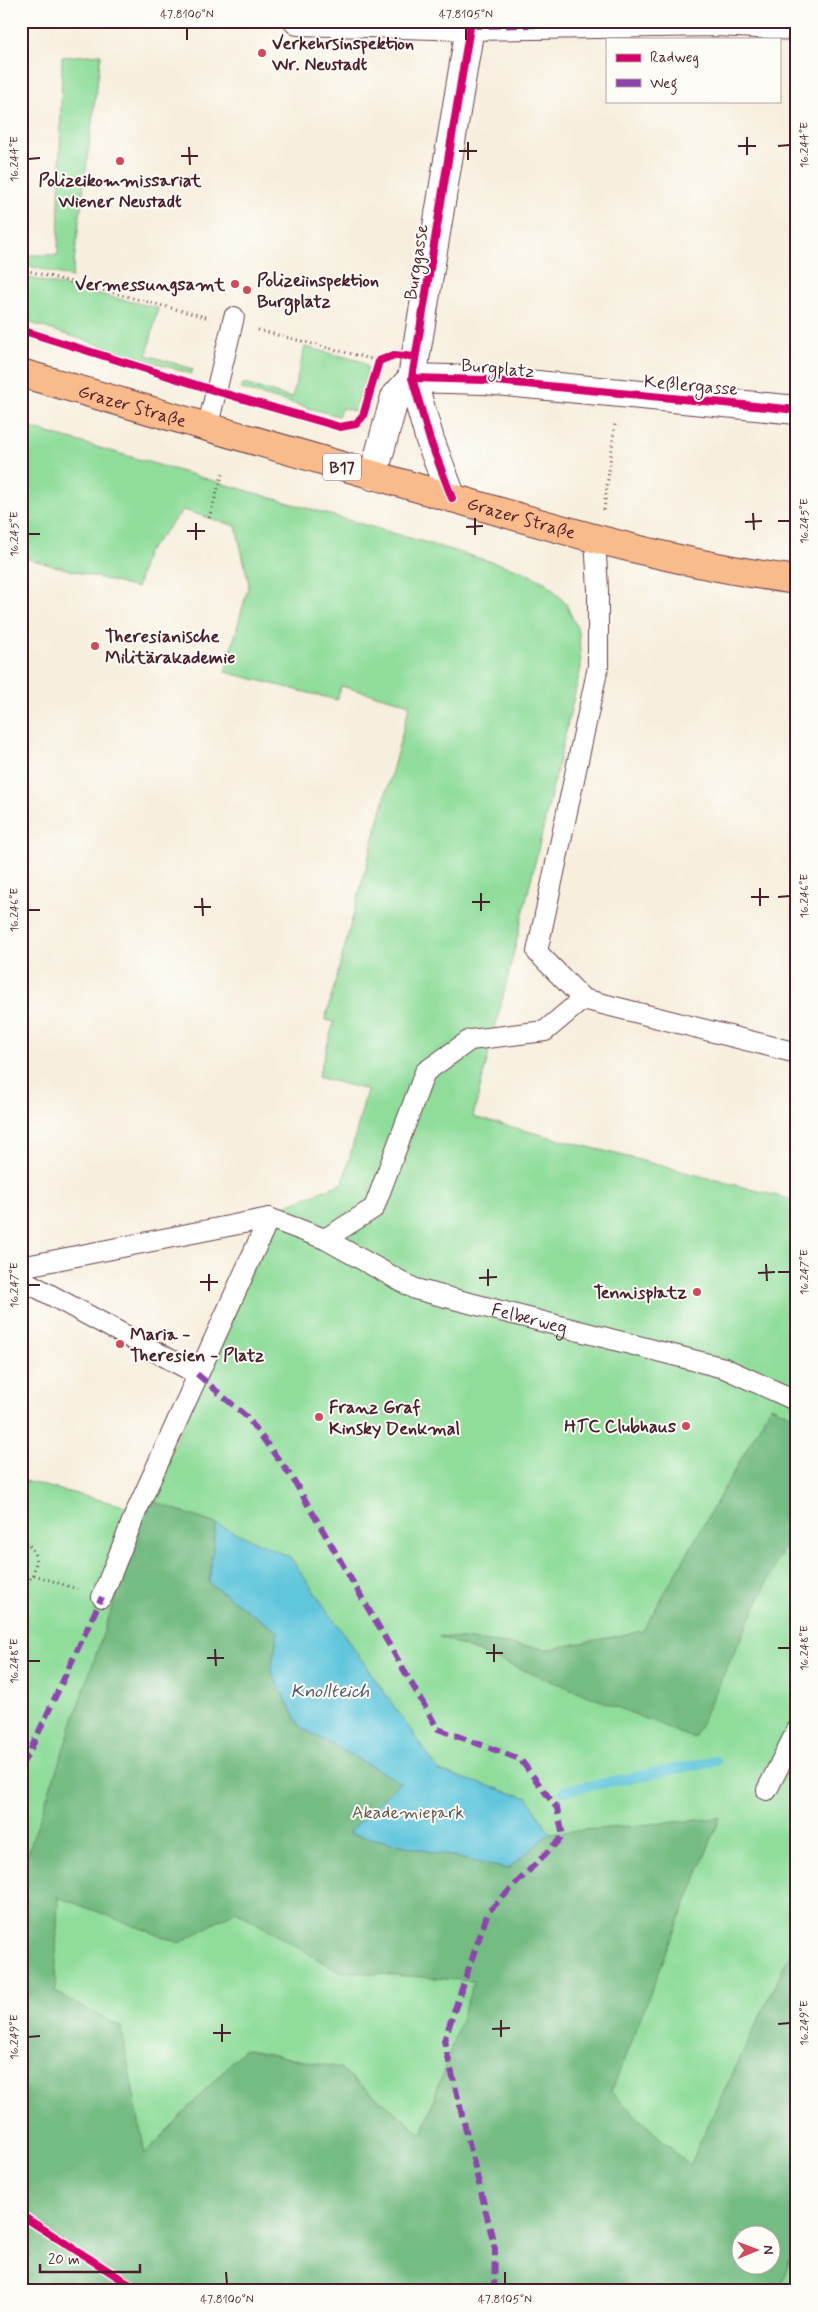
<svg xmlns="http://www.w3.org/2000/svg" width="818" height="2312" viewBox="0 0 818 2312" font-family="Mynerve,sans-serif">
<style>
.green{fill:#90dd9b;stroke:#6d7e63}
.forest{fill:#74bc83;stroke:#5f6e57;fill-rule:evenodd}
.water{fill:#5fc6dc;stroke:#547284}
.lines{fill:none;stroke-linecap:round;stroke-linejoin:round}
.stream{stroke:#5fc6dc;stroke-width:10}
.lane-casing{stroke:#643e46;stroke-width:22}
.street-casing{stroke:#643e46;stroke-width:30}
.primary-casing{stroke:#643e46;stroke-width:30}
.path{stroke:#643e46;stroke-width:3;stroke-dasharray:1 4;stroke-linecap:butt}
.lane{stroke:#fff;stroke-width:20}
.street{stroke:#fff;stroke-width:28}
.primary{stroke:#fabb8c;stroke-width:28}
.quiet{stroke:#8e44ad;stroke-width:6;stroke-dasharray:12 6;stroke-linecap:butt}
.cycleway-casing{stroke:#fdfcf7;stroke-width:11}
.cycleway{stroke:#d6006c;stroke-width:8}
.ticks{fill:none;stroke:#4a1f2b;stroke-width:2}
.poi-dot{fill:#d1495b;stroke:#fdfcf7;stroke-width:2}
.labels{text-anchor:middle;stroke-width:4;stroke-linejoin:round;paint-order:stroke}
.shield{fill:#fdfcf7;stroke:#806168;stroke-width:1}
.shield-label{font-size:16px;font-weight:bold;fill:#4a1f2b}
.poi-label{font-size:18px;font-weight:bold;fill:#4a1f2b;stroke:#fdfcf7;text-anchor:start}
.street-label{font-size:18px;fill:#4a1f2b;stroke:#fdfcf7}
.park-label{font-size:18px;fill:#5f584d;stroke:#fdfcf7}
.water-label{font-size:19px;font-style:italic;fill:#515969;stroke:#fdfcf7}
.neatline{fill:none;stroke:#4a1f2b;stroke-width:2}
.ticks-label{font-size:12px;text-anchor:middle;fill:#4a1f2b}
</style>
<rect width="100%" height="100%" fill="#fdfcf7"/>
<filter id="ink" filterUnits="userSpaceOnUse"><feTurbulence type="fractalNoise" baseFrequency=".02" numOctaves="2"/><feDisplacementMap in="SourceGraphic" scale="10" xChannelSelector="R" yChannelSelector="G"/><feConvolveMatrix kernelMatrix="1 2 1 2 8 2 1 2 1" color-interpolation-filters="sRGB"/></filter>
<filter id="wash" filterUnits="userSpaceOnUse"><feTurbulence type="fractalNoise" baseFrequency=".0096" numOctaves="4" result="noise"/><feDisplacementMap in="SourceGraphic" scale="20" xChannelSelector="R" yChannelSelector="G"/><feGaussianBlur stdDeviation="1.12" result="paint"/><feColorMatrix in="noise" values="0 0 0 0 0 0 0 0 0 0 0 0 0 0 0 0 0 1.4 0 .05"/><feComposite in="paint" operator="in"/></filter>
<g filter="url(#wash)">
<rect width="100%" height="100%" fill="#f7efde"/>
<path class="green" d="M 101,54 L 72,277 L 29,266 L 29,255 L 58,255 L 62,57 Z
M 25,277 L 158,308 L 147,355 L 193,369 L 191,374 L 21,320 L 21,289 Z
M 305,347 L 361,361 L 366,365 L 368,372 L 354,411 L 342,408 L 338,416 L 241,389 L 244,384 L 292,398 Z
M 21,425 L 520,570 L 548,584 L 566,604 L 579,633 L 581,667 L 514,952 L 473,1117 L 797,1201 L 797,1939 L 689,2166 L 21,2291 L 21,1480 L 132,1508 L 149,1500 L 279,1208 L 343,1183 L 367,1090 L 318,1077 L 334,1022 L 325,1020 L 410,704 L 341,686 L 337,700 L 225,672 L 249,584 L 236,526 L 183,510 L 146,554 L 137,588 L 21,557 Z
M 797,2238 L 797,2291 L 779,2291 Z"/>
<path class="forest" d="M 771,1406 L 797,1418 L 797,1519 L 694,1738 L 438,1636 L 549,1649 L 643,1631 Z
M 149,1500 L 216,1524 L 209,1583 L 278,1632 L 271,1671 L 300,1727 L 401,1782 L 349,1833 L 508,1869 L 550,1833 L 720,1818 L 611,2092 L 689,2165 L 797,1939 L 797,2238 L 779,2291 L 21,2291 L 21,1873 ZM 58,1897 L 180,1943 L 236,1911 L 338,1971 L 474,1981 L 422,2134 L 340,2068 L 244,2049 L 145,2154 L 121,2027 L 55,1992 ZM 740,2234 L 770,2234 L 770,2264 L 740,2264 Z"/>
<path class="water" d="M 216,1524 L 290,1557 L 439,1771 L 528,1798 L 550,1833 L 508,1869 L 348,1833 L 400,1782 L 300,1727 L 271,1671 L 278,1632 L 209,1583 Z"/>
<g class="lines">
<path class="stream" d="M 564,1791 L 716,1761"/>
</g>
</g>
<g filter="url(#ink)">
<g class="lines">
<g class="lane-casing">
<g id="lane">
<path d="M 207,429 L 234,317"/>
<path d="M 595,538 L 598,590 L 598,667 L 537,952 L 583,999 L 797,1053"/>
<path id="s1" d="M 269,1218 L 325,1239 L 415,1289 L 724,1368 L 797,1401"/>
<path d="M 325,1239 L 374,1208 L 425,1072 L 470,1040 L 545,1031 L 583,999"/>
<path d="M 21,1267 L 269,1218"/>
<path d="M 21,1279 L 197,1374"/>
<path d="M 102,1597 L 136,1512 L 269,1218"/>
<path d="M 767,1790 L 797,1730"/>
</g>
</g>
<g class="street-casing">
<path id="street" d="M 298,21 L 470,26 L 717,22 L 797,26
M 412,378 L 485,380 L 797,410
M 373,476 L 395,397 L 412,378
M 452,498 L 430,440 L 412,378 L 471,21"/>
</g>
<g class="primary-casing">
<g id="primary">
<path id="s2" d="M 21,373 C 158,414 295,453 432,492 C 552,527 673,564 797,580"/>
</g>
</g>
<path class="path" d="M 21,269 L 206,317
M 258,330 L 379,361
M 604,510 L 615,424
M 209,518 L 223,472
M 21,1540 C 43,1550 38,1576 21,1588
M 34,1575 L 77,1589"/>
<use href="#lane" class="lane"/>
<use href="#street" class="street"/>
<use href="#primary" class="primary"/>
<path class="quiet" d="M 470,26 L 717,22 L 797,26
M 197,1374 L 247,1417 L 293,1479 L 438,1729 L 520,1759 L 557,1808 L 563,1836 L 488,1912 L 444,2041 L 495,2249 L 494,2291
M 21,1765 L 29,1753 L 102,1597"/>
<g class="cycleway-casing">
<path id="cycleway" d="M 21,330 L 216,391 L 340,427 L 356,424 L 363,416 L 379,361 L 394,355 L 415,357
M 412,378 L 485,380 L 797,410
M 452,498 L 430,440 L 412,378 L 471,21
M 21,2215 L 140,2291"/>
</g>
<use href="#cycleway" class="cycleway"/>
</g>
</g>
<path class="ticks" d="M 187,28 L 187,40M 466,28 L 466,40M 747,137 L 747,155M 468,142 L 468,160M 738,146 L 756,146M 778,146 L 790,145M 189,147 L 190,165M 459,151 L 477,151M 181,156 L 198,156M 28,159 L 40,158M 753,513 L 754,530M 475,518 L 475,535M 778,521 L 790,521M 745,522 L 762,521M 196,523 L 196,540M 466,527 L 483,526M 187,531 L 205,531M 28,534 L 40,534M 760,888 L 760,906M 481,893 L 481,911M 751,897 L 769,897M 778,897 L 790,896M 202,898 L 203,916M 472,902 L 490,902M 194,907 L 211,907M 28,910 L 40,910M 766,1264 L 767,1281M 488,1269 L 488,1286M 778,1272 L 790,1272M 758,1273 L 775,1272M 209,1274 L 209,1291M 479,1278 L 497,1277M 200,1282 L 218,1282M 28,1285 L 40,1285M 494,1644 L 494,1662M 778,1648 L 790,1648M 215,1649 L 216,1666M 486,1653 L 503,1653M 207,1658 L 224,1658M 28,1661 L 40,1661M 501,2020 L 501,2037M 222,2024 L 222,2042M 778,2024 L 790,2023M 492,2029 L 510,2028M 213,2033 L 231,2033M 28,2037 L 40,2036M 226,2272 L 227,2284M 505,2272 L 505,2284"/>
<g class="poi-dot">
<circle cx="262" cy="53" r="5"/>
<circle cx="120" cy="161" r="5"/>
<circle cx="235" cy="284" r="5"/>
<circle cx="247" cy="290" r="5"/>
<circle cx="95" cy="646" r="5"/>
<circle cx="697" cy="1292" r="5"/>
<circle cx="120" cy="1344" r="5"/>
<circle cx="319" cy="1417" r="5"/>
<circle cx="686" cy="1426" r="5"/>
</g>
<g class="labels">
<rect class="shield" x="323" y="453.5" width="38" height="27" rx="4"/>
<g class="shield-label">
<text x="342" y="473">B17</text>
</g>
<g class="poi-label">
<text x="272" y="49">Verkehrsinspektion<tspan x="272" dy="21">Wr. Neustadt</tspan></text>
<text x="120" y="186" text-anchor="middle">Polizeikommissariat<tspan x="120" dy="21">Wiener Neustadt</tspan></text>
<text x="257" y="286">Polizeiinspektion<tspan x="257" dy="21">Burgplatz</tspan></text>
<text x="225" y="290" text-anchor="end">Vermessungsamt</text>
<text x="105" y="642">Theresianische<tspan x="105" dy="21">Militärakademie</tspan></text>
<text x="687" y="1298" text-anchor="end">Tennisplatz</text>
<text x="130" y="1340">Maria -<tspan x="130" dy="21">Theresien - Platz</tspan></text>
<text x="329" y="1413">Franz Graf<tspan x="329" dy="21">Kinsky Denkmal</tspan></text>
<text x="676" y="1432" text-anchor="end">HTC Clubhaus</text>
</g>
<g class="street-label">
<text transform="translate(416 262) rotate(-81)" y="6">Burggasse</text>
<text transform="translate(498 368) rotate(5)" y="6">Burgplatz</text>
<text transform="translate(691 385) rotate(5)" y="6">Keßlergasse</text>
<text dy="6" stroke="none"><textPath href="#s2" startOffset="116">Grazer Straße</textPath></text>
<text dy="6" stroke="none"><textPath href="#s2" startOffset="521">Grazer Straße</textPath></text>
<text dy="6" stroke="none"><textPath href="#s1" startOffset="281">Felberweg</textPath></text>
</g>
<g class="park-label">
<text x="408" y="1818">Akademiepark</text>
</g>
<g class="water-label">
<text x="330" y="1697">Knollteich</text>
</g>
</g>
<rect width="818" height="2312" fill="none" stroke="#fdfcf7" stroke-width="55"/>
<rect x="606" y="38" width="175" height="65" fill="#fdfcf7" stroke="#b5a4a5"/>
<rect x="616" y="54" width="25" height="8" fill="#d6006c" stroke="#b5a4a5"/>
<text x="650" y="62" font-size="15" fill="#4a1f2b">Radweg</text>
<rect x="616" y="79" width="25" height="8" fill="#8e44ad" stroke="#b5a4a5"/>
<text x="650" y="88" font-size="15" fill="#4a1f2b">Weg</text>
<g transform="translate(756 2250) rotate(89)"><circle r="24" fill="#fdfcf7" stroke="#b5a4a5"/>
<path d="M0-4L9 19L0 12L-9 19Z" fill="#d1495b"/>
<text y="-8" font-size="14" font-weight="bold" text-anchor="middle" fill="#4a1f2b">N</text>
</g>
<path d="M40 2264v8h100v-8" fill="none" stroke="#4a1f2b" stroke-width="2.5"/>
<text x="48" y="2264" font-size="15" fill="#4a1f2b" stroke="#fdfcf7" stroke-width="4" paint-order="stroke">20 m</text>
<rect x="28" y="28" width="762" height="2256" class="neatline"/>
<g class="ticks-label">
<text x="187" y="18">47.8100°N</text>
<text x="466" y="18">47.8105°N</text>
<text transform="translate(804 145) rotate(-90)" y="4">16.244°E</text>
<text transform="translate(14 159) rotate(-90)" y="4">16.244°E</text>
<text transform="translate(804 521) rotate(-90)" y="4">16.245°E</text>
<text transform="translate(14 534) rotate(-90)" y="4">16.245°E</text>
<text transform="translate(804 896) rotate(-90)" y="4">16.246°E</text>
<text transform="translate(14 910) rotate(-90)" y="4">16.246°E</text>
<text transform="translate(804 1272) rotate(-90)" y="4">16.247°E</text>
<text transform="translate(14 1285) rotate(-90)" y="4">16.247°E</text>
<text transform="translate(804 1648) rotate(-90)" y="4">16.248°E</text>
<text transform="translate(14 1661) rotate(-90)" y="4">16.248°E</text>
<text transform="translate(804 2023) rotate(-90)" y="4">16.249°E</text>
<text transform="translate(14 2037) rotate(-90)" y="4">16.249°E</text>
<text x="227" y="2303">47.8100°N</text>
<text x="505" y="2303">47.8105°N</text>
</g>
</svg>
